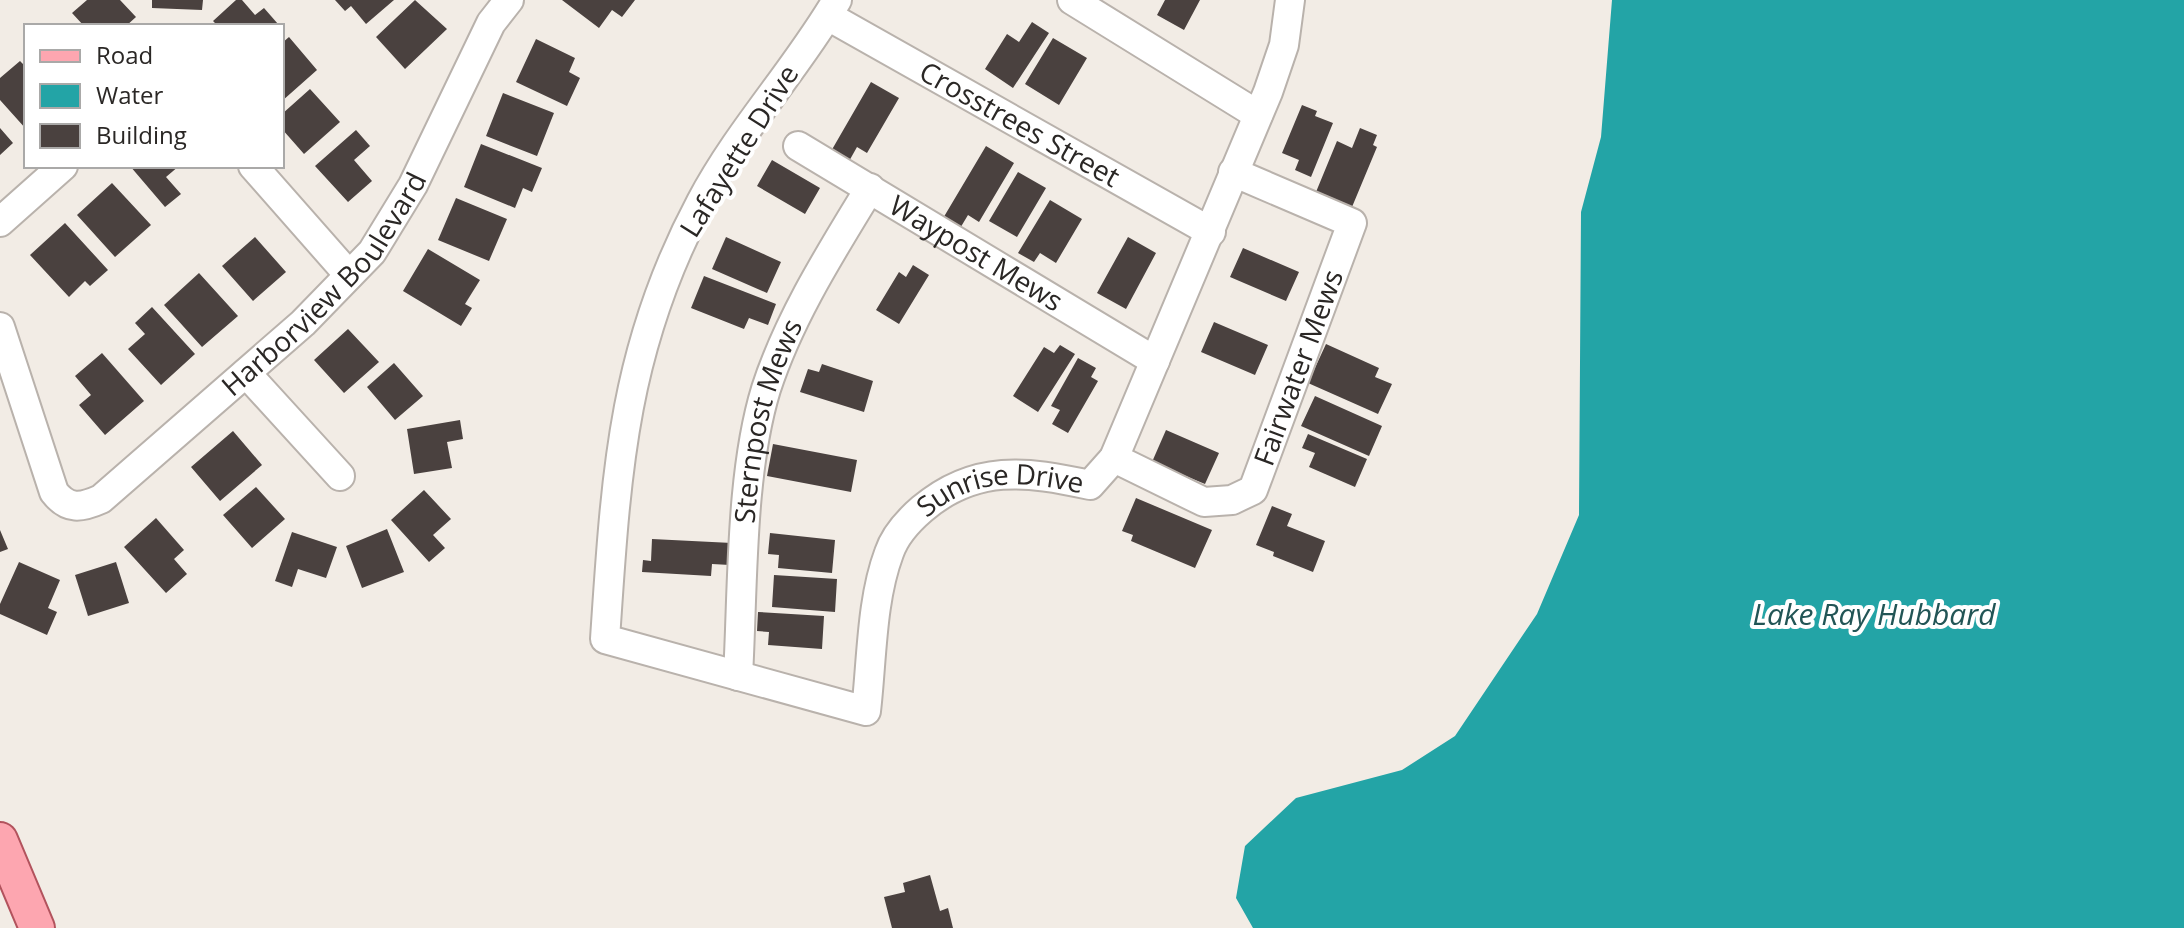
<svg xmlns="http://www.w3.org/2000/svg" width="2184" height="928" viewBox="0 0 2184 928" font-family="'Open Sans',sans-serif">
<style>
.water{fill:#23a4a6}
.building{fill:#4a413f}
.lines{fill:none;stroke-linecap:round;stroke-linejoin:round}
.minor-casing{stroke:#b9b2ac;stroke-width:32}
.major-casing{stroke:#b2535d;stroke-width:38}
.minor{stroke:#fff;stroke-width:28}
.major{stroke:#fda6b0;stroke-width:34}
.labels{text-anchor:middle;stroke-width:8;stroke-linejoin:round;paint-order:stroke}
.street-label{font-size:28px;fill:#2a2725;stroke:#fff}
.water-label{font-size:30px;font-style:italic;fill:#225556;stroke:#fff}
</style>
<rect width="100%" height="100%" fill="#f2ece5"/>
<path class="water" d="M 1612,0 L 2184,0 L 2184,928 L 1253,928 L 1236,898 L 1245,846 L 1296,798 L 1402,770 L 1455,736 L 1537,614 L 1579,515 L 1581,212 L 1601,137 Z"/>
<path class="building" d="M 87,0 L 120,0 L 136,17 L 126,26 L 84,26 L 72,13 Z
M 152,0 L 203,0 L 202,10 L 152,8 Z
M 236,0 L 242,0 L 255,15 L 264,8 L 278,24 L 218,26 L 213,21 Z
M 335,0 L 394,0 L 366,24 L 351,6 L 345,11 Z
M 415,0 L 447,29 L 405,69 L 376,37 Z
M 562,0 L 635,0 L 622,17 L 612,10 L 599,28 Z
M 1165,0 L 1200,0 L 1184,30 L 1157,15 Z
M 1032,22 L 1049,33 L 1013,88 L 985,69 L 1007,34 L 1019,42 Z
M 289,37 L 317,70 L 282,101 L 282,43 Z
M 1053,38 L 1087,58 L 1059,105 L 1025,84 Z
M 536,39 L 575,58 L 569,72 L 580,78 L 567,106 L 516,82 Z
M 20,61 L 26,67 L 26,129 L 0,100 L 0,78 Z
M 871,82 L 899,98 L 867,153 L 857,147 L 848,163 L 830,153 Z
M 310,89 L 340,122 L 304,154 L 282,129 L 282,114 Z
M 503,93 L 554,113 L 537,156 L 486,136 Z
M 1302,105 L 1317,111 L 1315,116 L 1333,123 L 1311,177 L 1295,170 L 1299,160 L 1282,153 Z
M 0,128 L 13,143 L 0,155 Z
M 1360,128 L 1377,135 L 1373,145 L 1377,147 L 1352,207 L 1316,192 L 1337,141 L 1352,148 Z
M 356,130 L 370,146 L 354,160 L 372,181 L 348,202 L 315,166 Z
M 481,144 L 542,168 L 532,192 L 523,188 L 515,208 L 464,187 Z
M 986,146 L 1014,163 L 979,222 L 968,215 L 959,230 L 942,220 Z
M 772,160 L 820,188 L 805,214 L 757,186 Z
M 130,166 L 179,166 L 166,177 L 181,194 L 165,207 Z
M 1018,172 L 1046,188 L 1017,237 L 989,221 Z
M 112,183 L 151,225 L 115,257 L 77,215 Z
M 456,198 L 507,219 L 489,261 L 438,240 Z
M 1050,200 L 1082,219 L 1056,263 L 1040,253 L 1034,262 L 1018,253 Z
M 65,223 L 108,270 L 90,286 L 85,281 L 69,297 L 30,255 Z
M 255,237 L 286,272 L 253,301 L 222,266 Z
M 726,237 L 781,262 L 767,293 L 712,269 Z
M 1128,237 L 1156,253 L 1126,309 L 1097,293 Z
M 1243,248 L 1299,272 L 1286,301 L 1230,277 Z
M 428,249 L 480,280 L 465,304 L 472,308 L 461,326 L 403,291 Z
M 913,265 L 929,275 L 899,324 L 876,310 L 899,272 L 906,277 Z
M 199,273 L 238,316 L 202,347 L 164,305 Z
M 704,276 L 776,304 L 768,325 L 749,318 L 744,329 L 691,308 Z
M 152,307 L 195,354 L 161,385 L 128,349 L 145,334 L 135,323 Z
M 1214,322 L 1268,345 L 1255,375 L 1201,352 Z
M 348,329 L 379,362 L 344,393 L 314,360 Z
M 1326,344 L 1379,368 L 1375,377 L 1392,384 L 1378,414 L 1308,383 Z
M 1060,345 L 1075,354 L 1038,412 L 1013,396 L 1044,347 L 1054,353 Z
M 102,353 L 144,401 L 105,435 L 79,405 L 91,395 L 75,376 Z
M 1078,358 L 1096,368 L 1091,377 L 1098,381 L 1068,433 L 1052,424 L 1060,410 L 1051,406 Z
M 394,363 L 423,396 L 395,420 L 367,387 Z
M 822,364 L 873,381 L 864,412 L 800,392 L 808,369 L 819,372 Z
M 1315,396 L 1382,426 L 1369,456 L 1301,426 Z
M 460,420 L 463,439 L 447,442 L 452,468 L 414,474 L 407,429 Z
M 1166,430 L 1219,453 L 1205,484 L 1152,462 Z
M 233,431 L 262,465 L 220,501 L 191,467 Z
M 1308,434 L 1367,459 L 1355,487 L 1309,467 L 1315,453 L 1302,448 Z
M 773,444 L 857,460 L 851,492 L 767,476 Z
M 256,487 L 285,519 L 252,548 L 223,515 Z
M 424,490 L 451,519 L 433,535 L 445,548 L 429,562 L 391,520 Z
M 1136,498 L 1212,530 L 1195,568 L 1131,541 L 1133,535 L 1122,531 Z
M 1272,506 L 1292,514 L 1287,526 L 1325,541 L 1313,572 L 1273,556 L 1274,552 L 1256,545 Z
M 156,518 L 184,550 L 174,559 L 187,574 L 166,593 L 124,547 Z
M 387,529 L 404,572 L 362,588 L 346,546 Z
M 0,530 L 8,549 L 0,552 Z
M 292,532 L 337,547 L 326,578 L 298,569 L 292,587 L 275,581 Z
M 770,533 L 835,540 L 832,573 L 778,568 L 779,555 L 768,554 Z
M 652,539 L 732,543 L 730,565 L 712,564 L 711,576 L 642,572 L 643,560 L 651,561 Z
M 19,562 L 60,580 L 48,608 L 57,612 L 47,635 L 0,614 L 0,604 Z
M 116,562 L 129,603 L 88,616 L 75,575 Z
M 774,575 L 837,579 L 835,612 L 772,607 Z
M 758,612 L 824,616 L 822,649 L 768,645 L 769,632 L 757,631 Z
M 930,875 L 940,911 L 948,908 L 953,928 L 892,928 L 884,897 L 905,892 L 903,883 Z"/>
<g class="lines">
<g class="minor-casing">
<g id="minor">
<path id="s1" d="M 837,0 C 796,70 739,130 701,202 C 622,350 616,476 605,639 L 866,711 C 872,660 871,601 889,553 C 895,535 908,521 922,509 C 975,464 1027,471 1090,485 L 1114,458 L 1268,92 L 1284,45 L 1290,0"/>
<path d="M 1072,0 L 1258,115"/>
<path id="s2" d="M 828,16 L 1211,232"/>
<path id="s3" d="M 798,146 L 1155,361"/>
<path d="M 253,166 L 349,275"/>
<path d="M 0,222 L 63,166"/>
<path id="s4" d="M 0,327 L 54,492 C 68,510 81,508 101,499 L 303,323 L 372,252 L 413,185 L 491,23 L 509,0"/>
<path d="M 246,373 L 340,476"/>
<path id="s5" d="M 1114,458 L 1204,502 L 1232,500 L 1253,490 L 1352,223 L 1233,172"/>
<path id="s6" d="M 738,676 C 743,587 740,474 766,389 C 789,318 831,252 870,188"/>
</g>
</g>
<g class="major-casing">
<path id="major" d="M 0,840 L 37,928"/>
</g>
<use href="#minor" class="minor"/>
<use href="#major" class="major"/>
</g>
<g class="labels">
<g class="street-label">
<text dy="10" stroke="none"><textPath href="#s2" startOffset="220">Crosstrees Street</textPath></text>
<text transform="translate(739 151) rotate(-58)" y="10">Lafayette Drive</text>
<text dy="10" stroke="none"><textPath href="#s3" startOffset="208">Waypost Mews</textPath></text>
<text dy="10" stroke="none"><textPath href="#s4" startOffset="538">Harborview Boulevard</textPath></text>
<text dy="10" stroke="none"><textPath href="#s5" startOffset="282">Fairwater Mews</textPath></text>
<text dy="10" stroke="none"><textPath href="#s6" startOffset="258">Sternpost Mews</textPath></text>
<text dy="10" stroke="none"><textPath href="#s1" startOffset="1266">Sunrise Drive</textPath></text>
</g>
<g class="water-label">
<text x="1874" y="625">Lake Ray Hubbard</text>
</g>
</g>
<rect x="24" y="24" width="260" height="144" fill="#ffffff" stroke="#aaa9a8" stroke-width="2"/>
<rect x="40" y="50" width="40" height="12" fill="#fda6b0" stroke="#aaa9a8" stroke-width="2"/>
<text x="96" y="64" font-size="24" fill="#2a2725">Road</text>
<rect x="40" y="84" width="40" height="24" fill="#23a4a6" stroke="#aaa9a8" stroke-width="2"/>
<text x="96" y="104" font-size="24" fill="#2a2725">Water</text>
<rect x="40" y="124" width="40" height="24" fill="#4a413f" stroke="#aaa9a8" stroke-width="2"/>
<text x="96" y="144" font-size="24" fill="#2a2725">Building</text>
</svg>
